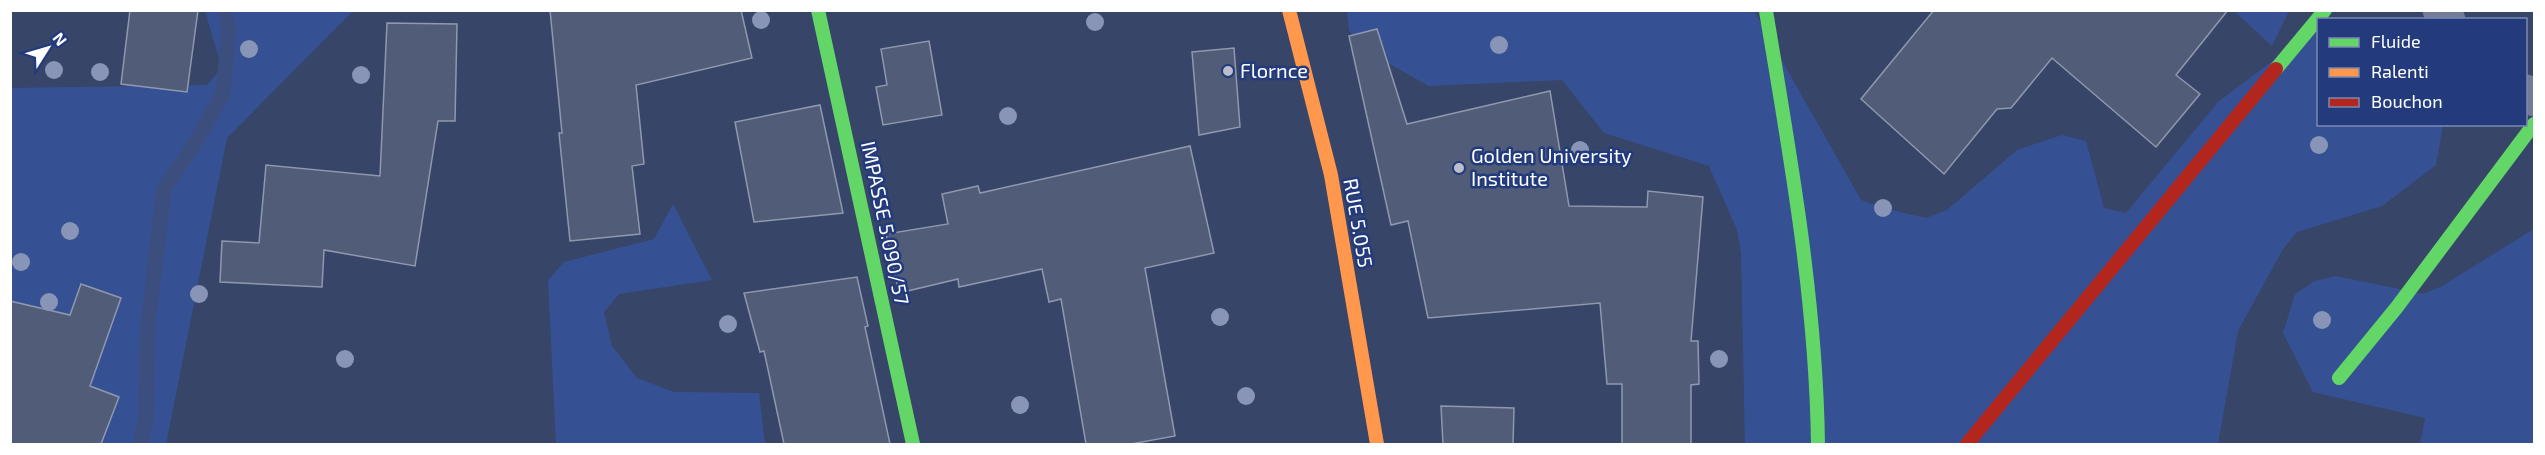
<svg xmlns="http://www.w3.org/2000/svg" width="2545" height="455" viewBox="0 0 2545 455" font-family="'Exo 2',sans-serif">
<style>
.green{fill:#365193}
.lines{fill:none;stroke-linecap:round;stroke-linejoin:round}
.stream{stroke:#3c4e7e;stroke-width:15}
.building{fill:#505c78;stroke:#9098ae;stroke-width:1.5}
.street{stroke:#727c98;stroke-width:33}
.fast{stroke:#63d668;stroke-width:14}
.slow{stroke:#ff974d;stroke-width:14}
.jam{stroke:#b3261e;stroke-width:14}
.tree{fill:#8895b6}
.poi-dot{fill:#b9beca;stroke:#233b7d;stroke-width:2}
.labels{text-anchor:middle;stroke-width:5;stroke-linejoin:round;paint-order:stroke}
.poi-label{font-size:20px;fill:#fff;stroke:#233b7d;text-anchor:start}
.street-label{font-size:20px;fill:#fff;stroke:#233b7d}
</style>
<rect width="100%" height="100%" fill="#374569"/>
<path class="green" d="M 205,11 L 353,11 L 227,138 L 166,444 L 11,444 L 10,88 L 207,85 L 222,68 Z
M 1347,11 L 1754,11 L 1861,200 L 1883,208 L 1926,218 L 1947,210 L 2017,150 L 2062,135 L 2086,141 L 2104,208 L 2126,213 L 2218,102 L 2312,31 L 2318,31 L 2318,124 L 2443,125 L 2436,165 L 2382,206 L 2297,232 L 2283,249 L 2238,331 L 2218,444 L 1745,444 L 1741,253 L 1737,230 L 1709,166 L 1604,133 L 1562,80 L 1429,86 L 1361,48 L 1349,30 Z
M 2234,11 L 2289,11 L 2272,46 Z
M 673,204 L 712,280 L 619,294 L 604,312 L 612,346 L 637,378 L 674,392 L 759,393 L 765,444 L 556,444 L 548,280 L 564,262 L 654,239 Z
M 2534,229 L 2534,444 L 2420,444 L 2425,418 L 2313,392 L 2283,333 L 2295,294 L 2315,281 L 2336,276 L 2423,294 L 2442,286 Z"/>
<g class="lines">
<path class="stream" d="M 140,444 L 146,418 L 148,324 L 164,189 L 197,140 L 223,93 L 229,29 L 225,10"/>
</g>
<path class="building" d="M 130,10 L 198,10 L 187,92 L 121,84 Z
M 550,10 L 741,10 L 752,58 L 636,85 L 644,164 L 632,166 L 640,234 L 570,241 L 559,133 L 562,133 Z
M 1934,10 L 2228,10 L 2176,75 L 2200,94 L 2156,147 L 2052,58 L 2011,108 L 1997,109 L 1944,174 L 1861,99 Z
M 387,23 L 457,24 L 455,121 L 438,121 L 415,266 L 324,250 L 322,287 L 220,282 L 222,241 L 259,243 L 266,165 L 380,176 Z
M 1377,29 L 1407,124 L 1550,91 L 1569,206 L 1647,207 L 1648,191 L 1703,197 L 1691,341 L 1698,341 L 1699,384 L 1691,385 L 1691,444 L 1622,444 L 1622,384 L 1607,384 L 1600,303 L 1428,318 L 1408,221 L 1391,225 L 1349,36 Z
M 929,41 L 942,115 L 883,125 L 876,87 L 887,85 L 881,49 Z
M 1234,48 L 1240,127 L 1199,135 L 1192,52 Z
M 820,105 L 843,213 L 754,222 L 735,122 Z
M 1190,146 L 1214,253 L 1145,268 L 1175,436 L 1131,444 L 1086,444 L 1061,299 L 1049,302 L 1042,269 L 959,287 L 958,279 L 899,293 L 886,234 L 948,224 L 942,194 L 978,186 L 980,193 Z
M 857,277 L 868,326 L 865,327 L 890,444 L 784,444 L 764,351 L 760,352 L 744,293 Z
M 81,284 L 121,298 L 90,386 L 119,397 L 101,444 L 10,444 L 10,301 L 70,315 Z
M 1441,406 L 1514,408 L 1513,444 L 1443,444 Z"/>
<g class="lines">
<path class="street" d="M 2439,10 L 2449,20
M 2526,91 L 2534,100"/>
<path class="fast" d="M 818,10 L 913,444
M 1766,11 C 1790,155 1816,298 1818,444
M 2276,69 L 2325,10
M 2339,378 L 2397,307 L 2534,124"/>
<path class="slow" d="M 1289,10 L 1331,175 L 1377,444"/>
<path class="jam" d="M 1967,444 L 2276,69"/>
</g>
<g class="tree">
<circle cx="761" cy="20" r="9"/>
<circle cx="1095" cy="22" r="9"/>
<circle cx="1499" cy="45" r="9"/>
<circle cx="249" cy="49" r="9"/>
<circle cx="54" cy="70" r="9"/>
<circle cx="100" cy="72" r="9"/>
<circle cx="361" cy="75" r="9"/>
<circle cx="1008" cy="116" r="9"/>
<circle cx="2319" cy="145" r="9"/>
<circle cx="1580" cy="150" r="9"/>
<circle cx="1883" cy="208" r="9"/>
<circle cx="70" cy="231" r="9"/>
<circle cx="21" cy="262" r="9"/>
<circle cx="199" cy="294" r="9"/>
<circle cx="49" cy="302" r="9"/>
<circle cx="1220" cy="317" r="9"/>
<circle cx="2322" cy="320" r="9"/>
<circle cx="728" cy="324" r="9"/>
<circle cx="345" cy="359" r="9"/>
<circle cx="1719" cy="359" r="9"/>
<circle cx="1246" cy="396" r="9"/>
<circle cx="1020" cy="405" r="9"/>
</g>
<g class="poi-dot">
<circle cx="1228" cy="71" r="6"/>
<circle cx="1459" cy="168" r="6"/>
</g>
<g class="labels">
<g class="poi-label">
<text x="1240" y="78">Flornce</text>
<text x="1471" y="163">Golden University<tspan x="1471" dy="23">Institute</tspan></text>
</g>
<g class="street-label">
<text transform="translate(885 223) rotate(78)" y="7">IMPASSE 5.090/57</text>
<text transform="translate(1358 223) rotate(80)" y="7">RUE 5.055</text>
</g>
</g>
<rect width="2545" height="455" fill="none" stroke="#ffffff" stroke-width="24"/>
<rect x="2317" y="18" width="210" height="108" fill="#233b7d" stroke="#7b89b1" stroke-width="1.5"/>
<rect x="2329" y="38" width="30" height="9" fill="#63d668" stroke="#7b89b1" stroke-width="1.5"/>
<text x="2371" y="48" font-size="18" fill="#ffffff">Fluide</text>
<rect x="2329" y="68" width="30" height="9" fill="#ff974d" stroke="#7b89b1" stroke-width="1.5"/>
<text x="2371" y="78" font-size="18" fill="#ffffff">Ralenti</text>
<rect x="2329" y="98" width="30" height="9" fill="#b3261e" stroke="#7b89b1" stroke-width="1.5"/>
<text x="2371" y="108" font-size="18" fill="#ffffff">Bouchon</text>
<g transform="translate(48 48) rotate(53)" stroke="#233b7d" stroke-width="4.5" paint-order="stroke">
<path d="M0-4.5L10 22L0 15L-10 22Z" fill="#ffffff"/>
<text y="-9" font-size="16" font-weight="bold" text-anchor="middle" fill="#ffffff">N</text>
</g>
</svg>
